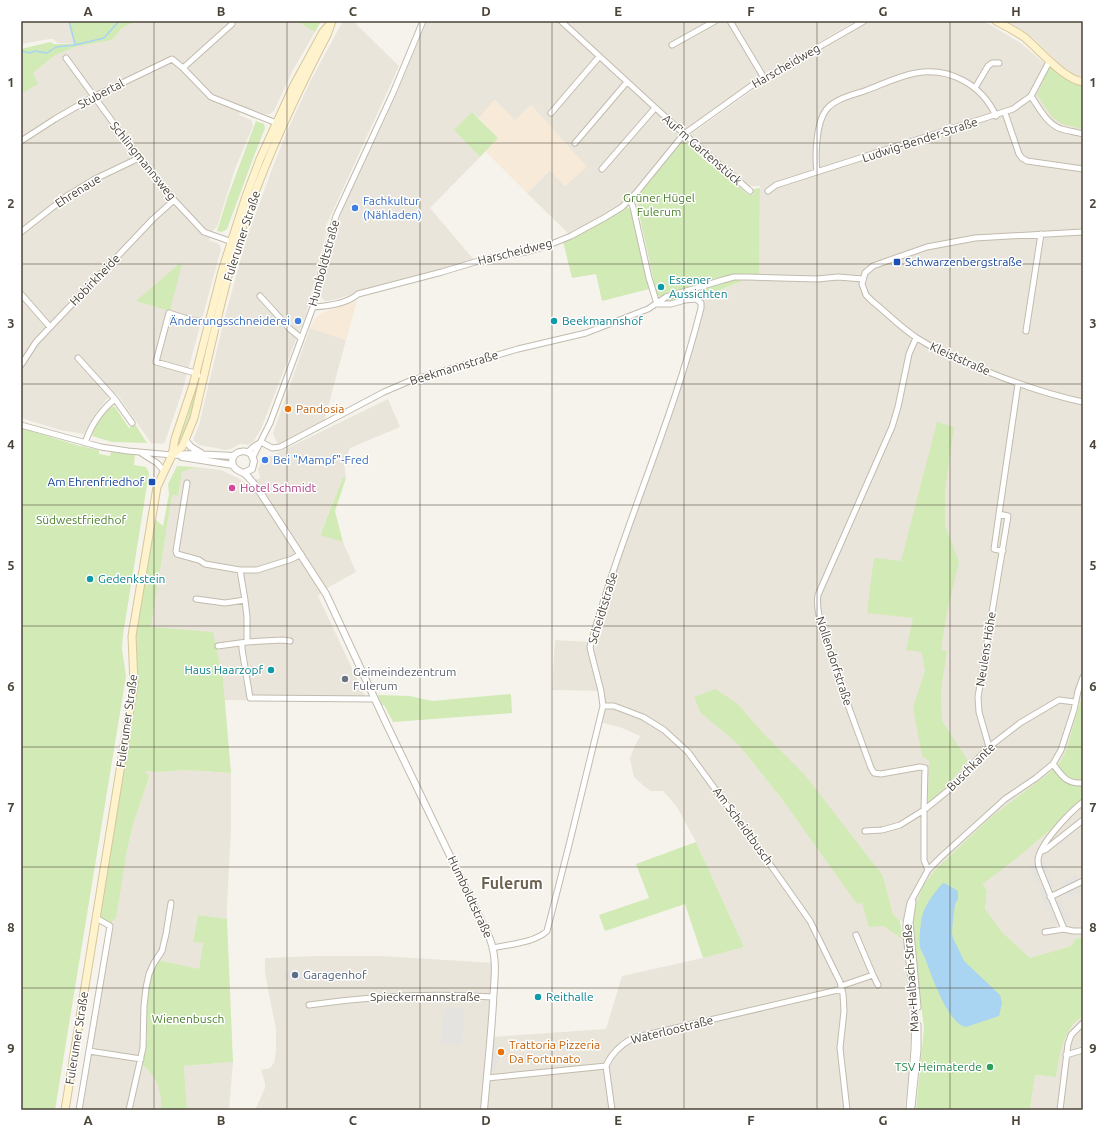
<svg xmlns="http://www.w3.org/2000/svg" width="1104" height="1131" viewBox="0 0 1104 1131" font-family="Ubuntu,sans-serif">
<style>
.residential{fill:#eae5da}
.commercial{fill:#f7ead8}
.green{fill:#d2eab5}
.parking{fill:#e5e3e0}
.water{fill:#a9d4f2}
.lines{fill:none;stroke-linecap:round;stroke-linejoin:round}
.stream{stroke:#a9d4f2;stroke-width:1.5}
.minor-casing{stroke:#c2bbae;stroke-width:7}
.tertiary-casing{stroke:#c2bbae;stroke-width:8}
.secondary-casing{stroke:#d6c79b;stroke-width:9}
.minor{stroke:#fff;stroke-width:5}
.tertiary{stroke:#fff;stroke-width:6}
.secondary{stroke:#fff3cd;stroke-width:7}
.grid{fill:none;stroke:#4b4439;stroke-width:1;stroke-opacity:0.55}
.shop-dot{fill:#3f7fe0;stroke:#fff;stroke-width:1.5}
.transit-dot{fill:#1a4fb4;stroke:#fff;stroke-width:1.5}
.culture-dot{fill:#0f9aa8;stroke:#fff;stroke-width:1.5}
.food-dot{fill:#e8710a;stroke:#fff;stroke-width:1.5}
.hotel-dot{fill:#d1479c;stroke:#fff;stroke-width:1.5}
.worship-dot{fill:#6b7280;stroke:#fff;stroke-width:1.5}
.service-dot{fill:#5c6f8a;stroke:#fff;stroke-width:1.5}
.leisure-dot{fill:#2e9e5b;stroke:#fff;stroke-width:1.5}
.labels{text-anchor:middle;stroke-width:3;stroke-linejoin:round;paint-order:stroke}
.street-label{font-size:12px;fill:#4b4439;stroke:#fff}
.park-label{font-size:12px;fill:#4a7f2a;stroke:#fff}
.shop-label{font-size:12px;fill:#366cbe;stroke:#fff;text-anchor:start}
.transit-label{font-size:12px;fill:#164399;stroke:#fff;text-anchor:start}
.culture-label{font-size:12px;fill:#0d838f;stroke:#fff;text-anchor:start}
.food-label{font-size:12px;fill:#c56008;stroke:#fff;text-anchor:start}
.hotel-label{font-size:12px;fill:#b23c85;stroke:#fff;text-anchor:start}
.worship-label{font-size:12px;fill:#5b616d;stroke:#fff;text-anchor:start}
.service-label{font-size:12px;fill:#4e5e75;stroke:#fff;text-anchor:start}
.leisure-label{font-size:12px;fill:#27864d;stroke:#fff;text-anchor:end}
.district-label{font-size:16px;font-weight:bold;fill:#6e6250;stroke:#fff}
.neatline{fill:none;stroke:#4b4439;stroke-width:1.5}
.grid-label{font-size:13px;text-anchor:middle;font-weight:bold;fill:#4b4439}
</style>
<rect width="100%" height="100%" fill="#f6f3ec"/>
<path class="residential" d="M 21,21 L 68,21 L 74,44 L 58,43 L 53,39 L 50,39 L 21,44 Z
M 138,21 L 296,21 L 315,32 L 293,70 L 274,111 L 270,114 L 265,114 L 242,106 L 239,115 L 251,120 L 253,126 L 235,169 L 217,227 L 213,230 L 209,240 L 219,244 L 221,249 L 182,392 L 165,442 L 163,444 L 151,443 L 117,394 L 107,399 L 96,413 L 84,434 L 60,430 L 21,418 L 21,94 L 37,84 L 33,73 L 54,56 L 75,47 L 112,40 L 122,28 Z
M 343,21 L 353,21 L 399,66 L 325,228 L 327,230 L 306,314 L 261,429 L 254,441 L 248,445 L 240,444 L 231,449 L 226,450 L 199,445 L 193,440 L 199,425 L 224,320 L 246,240 L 274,164 L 288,129 L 310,82 Z
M 427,21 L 856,21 L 754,80 L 677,138 L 635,193 L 621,206 L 570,235 L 527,193 L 550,170 L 565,186 L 586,166 L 531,105 L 515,121 L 495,100 L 479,118 L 472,112 L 455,130 L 480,157 L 430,208 L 474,260 L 329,301 L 325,301 L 320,296 L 320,292 L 334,236 L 342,211 L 394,100 Z
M 871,21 L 980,21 L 991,25 L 1022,44 L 1051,69 L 1066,70 L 1033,38 L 1005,21 L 1083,21 L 1083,693 L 1066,750 L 1061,761 L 1049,773 L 992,816 L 935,870 L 923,886 L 910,920 L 900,921 L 893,914 L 883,876 L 738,744 L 781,798 L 857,903 L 862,903 L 883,926 L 903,939 L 913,938 L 917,970 L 911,1029 L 909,1073 L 905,1110 L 255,1110 L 265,1088 L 265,1083 L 261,1070 L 270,1068 L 274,1063 L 276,1051 L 276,1029 L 268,989 L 265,972 L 265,958 L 319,956 L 381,956 L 495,963 L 491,1037 L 606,1029 L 622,976 L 703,958 L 744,947 L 696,842 L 677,807 L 663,791 L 651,791 L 645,787 L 634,777 L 630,759 L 633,750 L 640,736 L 622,728 L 600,722 L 601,691 L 552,690 L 555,640 L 590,642 L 702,308 L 696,299 L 710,295 L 741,282 L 740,277 L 759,278 L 760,186 L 748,186 L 741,182 L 691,137 L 691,134 L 764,82 Z
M 310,328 L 346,340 L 324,422 L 278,445 L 273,433 Z
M 388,399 L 400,427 L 350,448 L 344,462 L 346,478 L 343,477 L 320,534 L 343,542 L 356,572 L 329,587 L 318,596 L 368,702 L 224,700 L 223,679 L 218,658 L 167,629 L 151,627 L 172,495 L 178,496 L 182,472 L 196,467 L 221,470 L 238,478 L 246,484 L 260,478 L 258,469 L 261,463 L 262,456 L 271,456 Z
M 185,770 L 231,773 L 231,830 L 227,906 L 227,919 L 198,915 L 193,941 L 203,943 L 199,970 L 154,959 L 138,1063 L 142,1064 L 152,1074 L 158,1083 L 162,1097 L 161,1110 L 80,1110 L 111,926 L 113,920 L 127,850 L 134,821 L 149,779 L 143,771 L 159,772 Z
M 1083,799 L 1083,937 L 1075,939 L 1071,946 L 1030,958 L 1002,932 L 985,909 L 987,891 L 983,884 L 1039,840 L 1058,823 L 1076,804 Z
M 1083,1016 L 1083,1110 L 1030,1110 L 1035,1075 L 1056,1077 L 1060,1051 L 1066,1033 L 1078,1020 Z
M 233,1062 L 229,1110 L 187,1110 L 184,1066 Z"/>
<path class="commercial" d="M 494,100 L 515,120 L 531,105 L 587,167 L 565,186 L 549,170 L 527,193 L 485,151 L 498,138 L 479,118 Z
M 357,301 L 346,340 L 310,328 L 316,317 L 326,311 Z"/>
<path class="green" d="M 68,21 L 138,21 L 122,28 L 112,40 L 75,47 L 54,56 L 33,73 L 38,84 L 21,94 L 21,49 L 50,42 L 54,44 L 74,44 Z
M 296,21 L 321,21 L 315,32 Z
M 1050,65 L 1074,84 L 1083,86 L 1083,129 L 1062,124 L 1052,117 L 1037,95 Z
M 472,112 L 498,138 L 480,157 L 454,130 Z
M 256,121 L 264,124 L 265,128 L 254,156 L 227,229 L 222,232 L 217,231 L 228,196 Z
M 683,140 L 710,165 L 716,165 L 748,195 L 753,194 L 754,189 L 760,188 L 759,276 L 746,276 L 665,297 L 657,296 L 636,200 L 638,196 L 657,169 Z
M 627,207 L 631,209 L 649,289 L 602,301 L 596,274 L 572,278 L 563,241 L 610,218 L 613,215 Z
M 180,263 L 182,264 L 170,311 L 136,301 Z
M 740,277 L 741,282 C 726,287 711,295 696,298 C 687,300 677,301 668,302 L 669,298 Z
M 198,379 L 200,380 L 192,417 L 180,444 L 177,443 L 187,419 Z
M 113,406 L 115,407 L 129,428 L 135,424 L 147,443 L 112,442 L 92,436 C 94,428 105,409 113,406 Z
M 937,422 L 954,427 L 945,490 L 945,525 L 959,562 L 947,612 L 941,650 L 947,651 L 941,690 L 942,721 L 968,761 L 946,787 L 928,803 L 929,761 L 922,756 L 913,707 L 925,671 L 922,654 L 921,652 L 906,650 L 913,618 L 867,613 L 874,558 L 901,561 Z
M 21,428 L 80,446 L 99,450 L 99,454 L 110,456 L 111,452 L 135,455 L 134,465 L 146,467 L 149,473 L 123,635 L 122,649 L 126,676 L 55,1110 L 21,1110 Z
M 177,466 L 196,467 L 182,472 L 178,496 L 172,495 L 151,627 L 213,632 L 223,679 L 231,773 L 185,770 L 159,772 L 144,771 L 148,775 L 149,778 L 134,821 L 127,850 L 116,918 L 113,920 L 111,926 L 99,918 L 138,685 C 138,669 135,653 135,636 L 155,519 L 163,526 L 169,494 L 168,484 Z
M 343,477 L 346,478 L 335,511 L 343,542 L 320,535 Z
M 715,689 L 737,703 L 762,732 L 805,775 L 883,876 L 893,914 L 900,921 L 903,939 L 883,926 L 869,927 L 862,903 L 857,904 L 781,798 L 738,744 L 701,713 L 694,697 Z
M 1083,693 L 1083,799 C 1070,807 1061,821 1049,831 C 1028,850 1005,867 983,884 L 987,891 L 985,909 L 1002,932 L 1030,958 L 1071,946 L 1075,939 L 1083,937 L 1083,1016 C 1062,1030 1060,1054 1056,1077 L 1035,1075 L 1030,1110 L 916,1110 L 924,1028 L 910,920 L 923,886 L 935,870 L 992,816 L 1049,773 L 1061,761 L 1066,750 Z
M 511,694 L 512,713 L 393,722 L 384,705 L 382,705 L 378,695 L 410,696 L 432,701 Z
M 696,842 L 744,947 L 703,958 L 685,904 L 605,931 L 599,915 L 649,898 L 636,864 Z
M 198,915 L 227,919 L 233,1062 L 184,1066 L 187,1110 L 161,1110 C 162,1089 157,1078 142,1064 L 147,1036 L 146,997 L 150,974 L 158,960 L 199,969 L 203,943 L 193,942 Z"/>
<path class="parking" d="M 1045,862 L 1049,872 L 1045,873 L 1046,877 L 1050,876 L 1054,886 L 1050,888 L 1055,901 L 1061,899 L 1069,920 L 1059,924 L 1057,921 L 1052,922 L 1049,914 L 1054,912 L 1053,908 L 1047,910 L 1039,889 L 1044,887 L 1042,882 L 1036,884 L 1030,867 Z
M 1076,875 L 1083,891 L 1068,898 L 1061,883 Z
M 284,971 L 307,971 L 306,980 L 284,979 Z
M 444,1007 L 465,1008 L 462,1045 L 441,1044 Z
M 492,1044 L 497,1044 L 499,1063 L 497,1063 L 497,1070 L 490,1070 Z"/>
<path class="water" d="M 943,883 L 946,884 L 958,891 L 958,899 L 955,904 L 953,920 L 952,932 L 953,938 L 964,961 L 1000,995 L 1002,1003 L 999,1016 L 966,1027 C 948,1024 932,976 926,961 C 925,956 921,952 920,947 C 919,939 920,930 921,923 C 922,908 933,894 943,883 Z"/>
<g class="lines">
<path class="stream" d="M 69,21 L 75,44
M 21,51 L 30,53 L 35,51 L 47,53 L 56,47 L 75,45 L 104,38 L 119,21"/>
<g class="minor-casing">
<path id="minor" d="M 561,21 L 684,134 L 750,191
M 730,21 L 764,78
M 672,45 L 715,21
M 66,58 L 139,158 L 174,200 L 204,232 L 235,243
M 183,68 L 232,24
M 975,88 L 988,66 L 992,63 L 999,63
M 1031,96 C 1039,108 1047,124 1061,129 C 1068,131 1076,132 1083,134
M 551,113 L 599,57
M 1005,113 L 1019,154 L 1022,158 L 1027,161 L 1083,169
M 21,141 L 55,119 L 93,97 L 172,59 L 183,68 L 211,97 L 279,124
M 575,143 L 627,82
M 602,169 L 655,108
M 817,172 C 815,156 816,123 826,110 C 835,98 854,95 867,90 C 883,84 899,76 916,73 C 950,67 982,85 996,116
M 768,191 L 776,185 L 1013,109 L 1031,96 L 1050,60
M 630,200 L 633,207 L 649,278 L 657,304
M 21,232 L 67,196 L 95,179 L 139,158
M 1083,232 L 975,238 L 927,247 L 904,255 L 873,266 L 865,273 L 862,284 L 866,295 L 872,301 C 887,313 901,328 917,338 C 939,352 963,362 986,371 C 1018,384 1050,395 1083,402
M 21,294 L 50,327
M 260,296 L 290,329 L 301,338
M 313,307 C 328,306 347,304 358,294 L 442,272 L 485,259 L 526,252 L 544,247 L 571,236 L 604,218 L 622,207 L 636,193 L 684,134 L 751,86 L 864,21
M 1026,331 L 1041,234
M 916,338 L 909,354 L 898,407 L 892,427 L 818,595 C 815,612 825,636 830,652 C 842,691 857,729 871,768 L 874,773 L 881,774 L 920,767 L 925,768 L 924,810 L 924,860 L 928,870
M 78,358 L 115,399 L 132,423
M 21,365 L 36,342 L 153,219 L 174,200
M 198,375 L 195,373 L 156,362 L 169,313 C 185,318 201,325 217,320
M 21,425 L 101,447 L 128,451 L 172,455
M 261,442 L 272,448 L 280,447 L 384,392 L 412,380 L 518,349 L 586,333 L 648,309 L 666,297 L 723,280 L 734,277 L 747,277 L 817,279 L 838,277 L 863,279
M 85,443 C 91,425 100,411 115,399
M 248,452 L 253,447 L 261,442
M 141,453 L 157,463 L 164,471
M 253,457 L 270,423 L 313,307 L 316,292 L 336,216 L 393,93 L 423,21
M 187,483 L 176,551 L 177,554 L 199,560 L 205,564 L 240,570 L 257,570 L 292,559 L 301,554
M 999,514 L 994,549 L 1003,551
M 196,599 L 225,603 L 245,600 L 240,570
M 245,600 L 247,617 L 247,642
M 242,643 L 242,649 L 250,698 L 375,699
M 218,646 L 247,642 L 282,640 L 290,641
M 603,706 L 614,706 L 643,717 L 664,730 L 688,752 L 772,867 L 810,921 L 840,982 L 843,994 L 844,1011 L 840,1048 L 847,1110
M 989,747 L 979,712 L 978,697 L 1008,516 L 999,514 L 1018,384
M 1053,764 C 1062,776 1066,784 1083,783
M 865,831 L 882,830 L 900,825 L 924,810 L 950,789 L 989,747 L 1020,723 L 1059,700 L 1075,702
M 1042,851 L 1045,850 L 1083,820
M 1050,897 L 1083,881
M 913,902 L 910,923 L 918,1007
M 1064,929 L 1040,870 C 1039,868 1038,864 1038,861 C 1038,845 1070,812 1083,802
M 1045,932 L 1064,929 L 1073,931 L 1083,931
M 493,948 C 510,944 534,943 547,931 L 569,845 L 603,706 L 601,691 L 591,652 L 590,647 C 621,532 672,424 701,308 L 701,303 L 696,299 L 685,300 L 671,304 L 657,304
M 873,975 L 878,985
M 841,986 L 873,975 L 856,935
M 309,1005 C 371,996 431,993 493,997
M 89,1051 L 141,1059
M 1066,1055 L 1083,1050
M 606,1066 C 611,1054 622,1044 633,1038 L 842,989
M 606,1066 L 612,1110
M 487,1078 L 606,1066
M 912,1107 L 918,1050 L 918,1025
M 79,1110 L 110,926 L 96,918
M 129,1110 L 143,1048 L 144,1006 L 146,988 L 149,974 L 154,963 L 162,951 L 166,934 L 171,903
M 909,1110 L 914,1050 L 915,1015 L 906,934 L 906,923 L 910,903 L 928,870 L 942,856 L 1005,799 L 1036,778 L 1053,764 L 1061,750 L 1074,710 L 1078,691 L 1083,677
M 1060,1110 L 1068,1044 L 1071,1035 L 1083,1023"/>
</g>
<g class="tertiary-casing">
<path id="tertiary" d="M 185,440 L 191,447 L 201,453
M 172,455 L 193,454 L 234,456
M 182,457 L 233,465
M 244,473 L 252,469 L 254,461 L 251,454 C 243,448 229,453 233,465 C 235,471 241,471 245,474 C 249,477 252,482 256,486 L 326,594 L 386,723 L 490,939 C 498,961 494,980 493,1003 C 491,1039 487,1074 484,1110"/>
</g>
<g class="secondary-casing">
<path id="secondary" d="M 996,21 C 1006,26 1015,31 1024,37 C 1040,50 1063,79 1083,82
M 172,455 L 175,439 L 193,385 L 222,271 L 246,196 L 260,159 L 294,85 L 323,32 L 329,25
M 65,1110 L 134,684 L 132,636 L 157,487 L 172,455 L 182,447 L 185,440 L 194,418 C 208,360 220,301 237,244 C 260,171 292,102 327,35 L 332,21"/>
</g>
<use href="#minor" class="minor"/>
<use href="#tertiary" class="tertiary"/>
<use href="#secondary" class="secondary"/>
</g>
<path class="grid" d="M 154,21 L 154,1110M 287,21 L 287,1110M 420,21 L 420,1110M 552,21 L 552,1110M 684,21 L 684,1110M 817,21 L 817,1110M 950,21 L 950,1110M 21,143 L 1083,143M 21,264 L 1083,264M 21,384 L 1083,384M 21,505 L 1083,505M 21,626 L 1083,626M 21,747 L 1083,747M 21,867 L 1083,867M 21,988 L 1083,988"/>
<g class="shop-dot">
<circle cx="355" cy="208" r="4"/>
<circle cx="298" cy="321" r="4"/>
<circle cx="265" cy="460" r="4"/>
</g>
<g class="transit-dot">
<rect x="893" y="258" width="8" height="8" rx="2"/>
<rect x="148" y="478" width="8" height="8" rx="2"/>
</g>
<g class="culture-dot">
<circle cx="661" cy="287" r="4"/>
<circle cx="554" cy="321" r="4"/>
<circle cx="90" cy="579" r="4"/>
<circle cx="271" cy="670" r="4"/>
<circle cx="538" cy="997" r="4"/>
</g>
<g class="food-dot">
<circle cx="288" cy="409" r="4"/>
<circle cx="501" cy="1052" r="4"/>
</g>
<circle class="hotel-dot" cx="232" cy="488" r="4"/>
<circle class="worship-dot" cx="345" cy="679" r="4"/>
<circle class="service-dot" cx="295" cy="975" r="4"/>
<circle class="leisure-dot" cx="990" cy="1067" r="4"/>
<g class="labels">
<g class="street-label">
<text transform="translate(786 66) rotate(-30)" y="4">Harscheidweg</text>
<text transform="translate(101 94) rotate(-28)" y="4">Stubertal</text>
<text transform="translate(920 140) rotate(-18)" y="4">Ludwig-Bender-Straße</text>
<text transform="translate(702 150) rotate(41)" y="4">Auf'm Gartenstück</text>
<text transform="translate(143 161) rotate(51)" y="4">Schlingmannsweg</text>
<text transform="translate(78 191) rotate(-32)" y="4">Ehrenaue</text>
<text transform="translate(242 236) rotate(-72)" y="4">Fulerumer Straße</text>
<text transform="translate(515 252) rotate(-14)" y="4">Harscheidweg</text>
<text transform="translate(324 263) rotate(-75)" y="4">Humboldtstraße</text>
<text transform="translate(95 280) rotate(-46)" y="4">Hobirkheide</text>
<text transform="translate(960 359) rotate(24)" y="4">Kleiststraße</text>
<text transform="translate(454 368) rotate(-17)" y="4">Beekmannstraße</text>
<text transform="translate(603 608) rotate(-73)" y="4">Scheidtstraße</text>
<text transform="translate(986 649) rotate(-81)" y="4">Neulens Höhe</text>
<text transform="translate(834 661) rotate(72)" y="4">Nollendorfstraße</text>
<text transform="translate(127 721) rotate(-82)" y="4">Fulerumer Straße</text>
<text transform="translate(971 767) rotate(-45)" y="4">Buschkante</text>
<text transform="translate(743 826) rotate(54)" y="4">Am Scheidtbusch</text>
<text transform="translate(470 897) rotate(65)" y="4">Humboldtstraße</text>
<text transform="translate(911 978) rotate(-94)" y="4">Max-Halbach-Straße</text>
<text x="425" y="1001">Spieckermannstraße</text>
<text transform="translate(672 1030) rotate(-14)" y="4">Waterloostraße</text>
<text transform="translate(77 1038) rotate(-81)" y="4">Fulerumer Straße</text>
</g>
<g class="park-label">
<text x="659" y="202">Grüner Hügel<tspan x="659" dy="14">Fulerum</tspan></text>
<text x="81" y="524">Südwestfriedhof</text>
<text x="188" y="1023">Wienenbusch</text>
</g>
<g class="shop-label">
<text x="363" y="205">Fachkultur<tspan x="363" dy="14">(Nähladen)</tspan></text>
<text x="290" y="325" text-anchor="end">Änderungsschneiderei</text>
<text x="273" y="464">Bei "Mampf"-Fred</text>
</g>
<g class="transit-label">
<text x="905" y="266">Schwarzenbergstraße</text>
<text x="144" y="486" text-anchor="end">Am Ehrenfriedhof</text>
</g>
<g class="culture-label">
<text x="669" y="284">Essener<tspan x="669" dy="14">Aussichten</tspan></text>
<text x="562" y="325">Beekmannshof</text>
<text x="98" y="583">Gedenkstein</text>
<text x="263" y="674" text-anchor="end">Haus Haarzopf</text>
<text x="546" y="1001">Reithalle</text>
</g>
<g class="food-label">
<text x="296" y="413">Pandosia</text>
<text x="509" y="1049">Trattoria Pizzeria<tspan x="509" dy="14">Da Fortunato</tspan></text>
</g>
<g class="hotel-label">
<text x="240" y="492">Hotel Schmidt</text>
</g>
<g class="worship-label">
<text x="353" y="676">Geimeindezentrum<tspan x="353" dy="14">Fulerum</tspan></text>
</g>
<g class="service-label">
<text x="303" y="979">Garagenhof</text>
</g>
<g class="leisure-label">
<text x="982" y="1071">TSV Heimaterde</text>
</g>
<g class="district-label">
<text x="512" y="889">Fulerum</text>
</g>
</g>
<rect width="1104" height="1131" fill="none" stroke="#ffffff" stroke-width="44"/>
<rect x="22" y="22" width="1060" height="1087" class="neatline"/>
<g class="grid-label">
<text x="88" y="16">A</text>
<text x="221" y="16">B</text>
<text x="353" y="16">C</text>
<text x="486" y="16">D</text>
<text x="618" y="16">E</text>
<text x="751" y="16">F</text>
<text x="883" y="16">G</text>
<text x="1016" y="16">H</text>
<text x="11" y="87">1</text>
<text x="1093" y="87">1</text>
<text x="11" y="208">2</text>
<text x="1093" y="208">2</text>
<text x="11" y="328">3</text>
<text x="1093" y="328">3</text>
<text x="11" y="449">4</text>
<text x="1093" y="449">4</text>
<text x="11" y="570">5</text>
<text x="1093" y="570">5</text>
<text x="11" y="691">6</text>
<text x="1093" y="691">6</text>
<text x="11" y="812">7</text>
<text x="1093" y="812">7</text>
<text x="11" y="932">8</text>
<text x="1093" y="932">8</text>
<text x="11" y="1053">9</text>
<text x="1093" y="1053">9</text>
<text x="88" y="1125">A</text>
<text x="221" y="1125">B</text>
<text x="353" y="1125">C</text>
<text x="486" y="1125">D</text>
<text x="618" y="1125">E</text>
<text x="751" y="1125">F</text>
<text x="883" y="1125">G</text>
<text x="1016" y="1125">H</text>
</g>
</svg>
